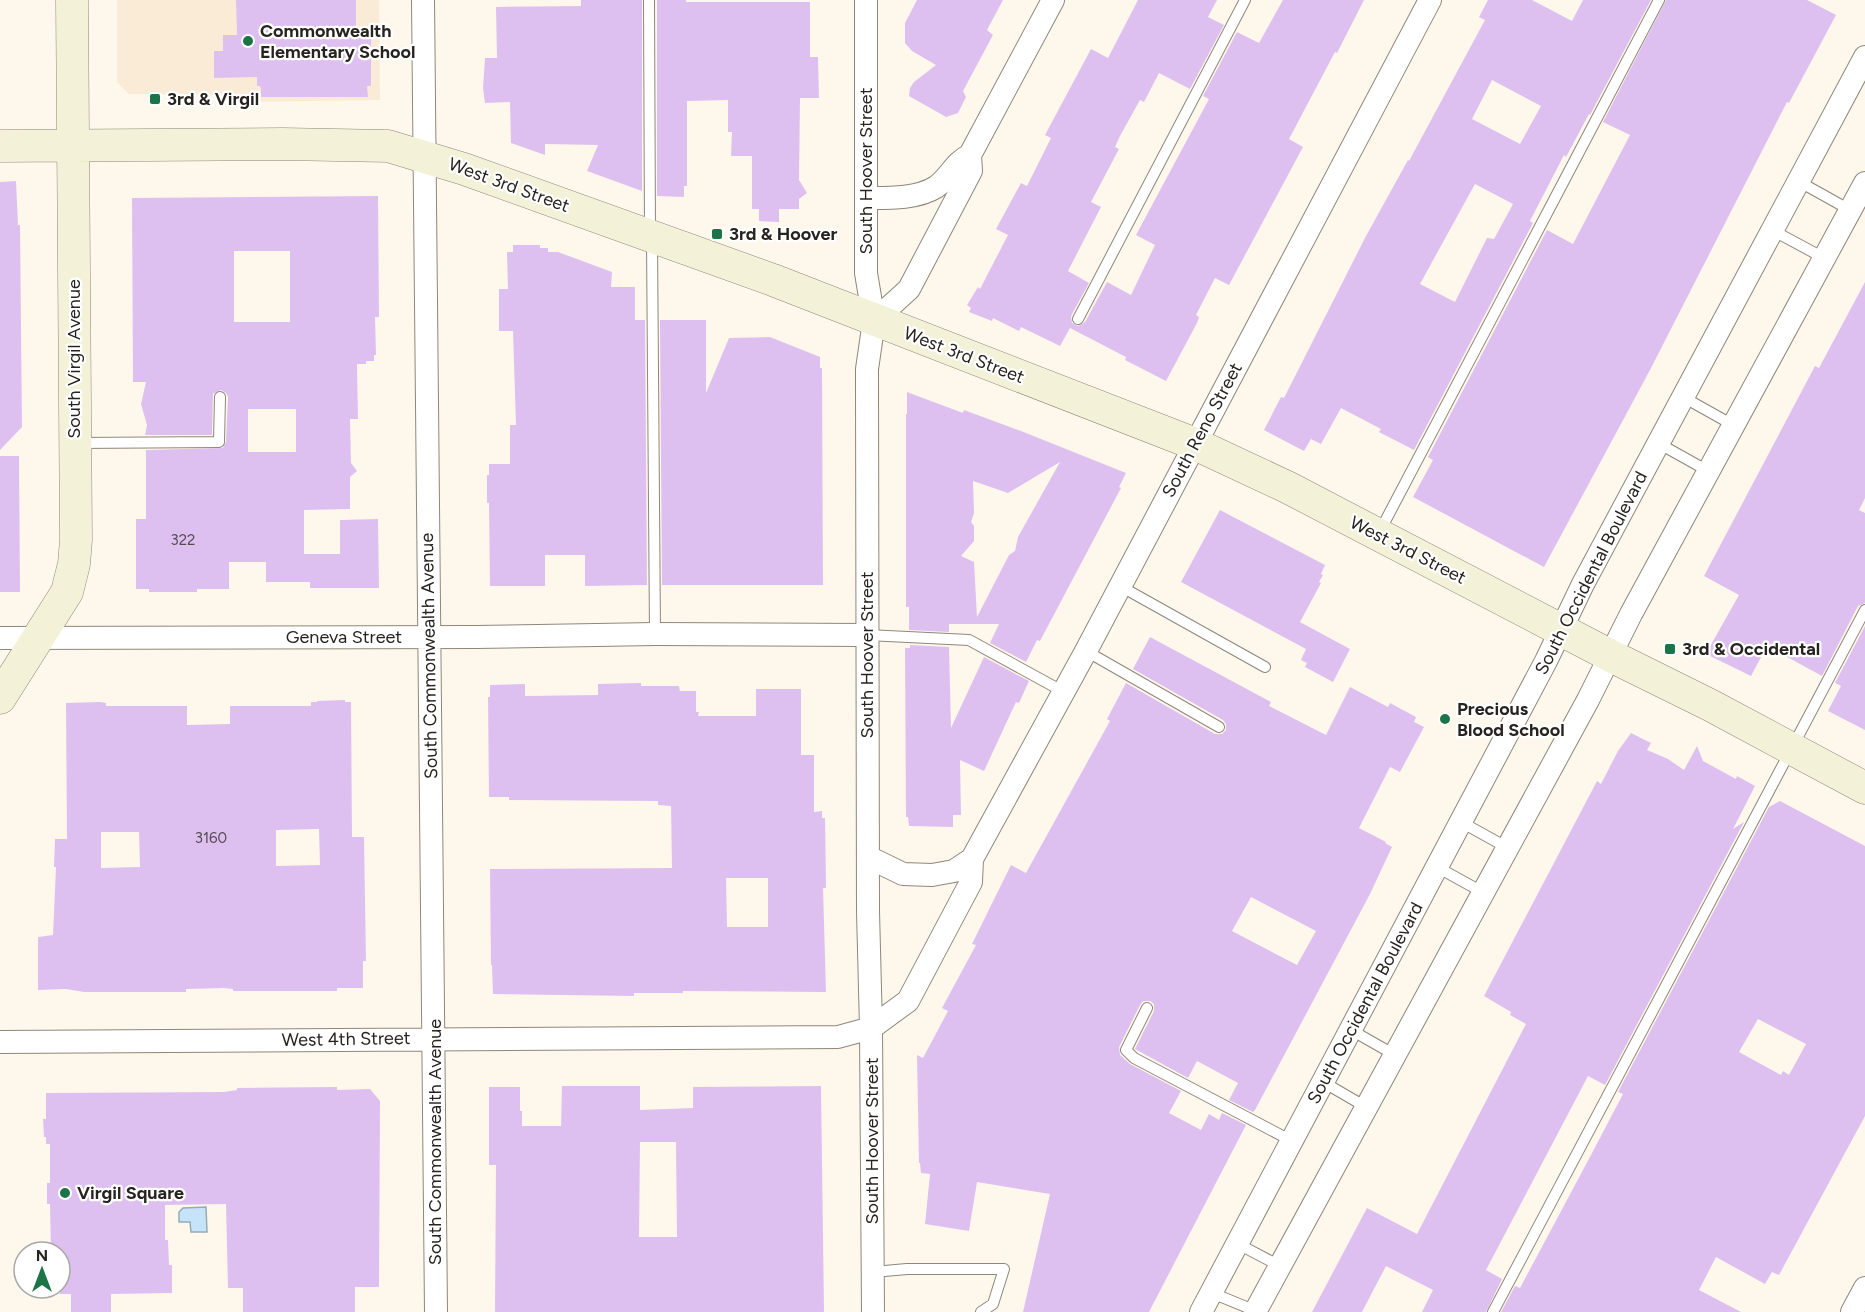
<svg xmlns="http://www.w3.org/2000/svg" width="1865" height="1312" viewBox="0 0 1865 1312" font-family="Figtree,sans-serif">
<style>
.built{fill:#f9ebd6}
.water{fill:#c6e4f9;stroke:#96aab8;stroke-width:1.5}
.building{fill:#dec0f0;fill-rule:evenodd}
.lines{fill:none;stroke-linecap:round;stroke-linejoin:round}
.lane-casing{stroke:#8f877a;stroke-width:12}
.street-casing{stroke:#8f877a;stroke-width:24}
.secondary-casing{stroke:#8f877a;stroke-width:33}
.lane{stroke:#fff;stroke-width:10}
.street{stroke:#fff;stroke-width:22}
.secondary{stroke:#f3f1d8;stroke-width:32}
.poi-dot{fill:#1c7448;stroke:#fff;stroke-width:2}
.labels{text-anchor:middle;stroke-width:4.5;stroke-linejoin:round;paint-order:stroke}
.number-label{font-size:15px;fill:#554b53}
.poi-label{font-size:18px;font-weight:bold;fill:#27241f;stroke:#fff;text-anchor:start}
.street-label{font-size:18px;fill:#27241f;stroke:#fff}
</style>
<rect width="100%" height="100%" fill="#fef7eb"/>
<path class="built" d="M 117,0 L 379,0 L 380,100 L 243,102 L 242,95 L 129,94 L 117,82 Z"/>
<path class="water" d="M 206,1207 L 207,1232 L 191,1232 L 190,1222 L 179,1222 L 179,1212 L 183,1208 Z"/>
<path class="building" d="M 236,0 L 356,0 L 356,27 L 368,27 L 368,38 L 371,38 L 371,86 L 367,86 L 368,97 L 261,97 L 261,89 L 260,86 L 257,86 L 257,77 L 214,78 L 214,51 L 223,51 L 223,35 L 237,35 Z
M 581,0 L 642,0 L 642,191 L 587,171 L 598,145 L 545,144 L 545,155 L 511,143 L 510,102 L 485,103 L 483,88 L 485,58 L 497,58 L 496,7 L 581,6 Z
M 657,0 L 686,0 L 686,2 L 810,2 L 810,57 L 818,57 L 819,98 L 800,98 L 799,180 L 807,193 L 799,199 L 799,209 L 779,209 L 779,222 L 759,221 L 759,209 L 752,209 L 752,156 L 731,156 L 732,132 L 728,132 L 728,100 L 687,101 L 687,186 L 684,186 L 684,197 L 657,196 Z
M 917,0 L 1003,0 L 987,30 L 993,35 L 963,91 L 966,97 L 958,113 L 946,117 L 909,96 L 910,88 L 914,82 L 936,65 L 912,51 L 905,43 L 905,23 Z
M 1138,0 L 1217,0 L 1208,17 L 1224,25 L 1190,89 L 1159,73 L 1144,102 L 1140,100 L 1120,136 L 1115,147 L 1119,149 L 1091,202 L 1101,207 L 1068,271 L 1089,283 L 1071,316 L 1072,323 L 1078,326 L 1085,322 L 1107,282 L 1131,295 L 1155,245 L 1136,235 L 1209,99 L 1203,96 L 1237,32 L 1259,43 L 1283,0 L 1364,0 L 1337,53 L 1335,52 L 1289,139 L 1303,147 L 1229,285 L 1215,278 L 1196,315 L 1199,317 L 1197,323 L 1166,381 L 1125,360 L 1126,357 L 1070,328 L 1060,346 L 1021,327 L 1019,331 L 993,318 L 992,321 L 969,312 L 971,308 L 967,305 L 978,287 L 980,289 L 1008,235 L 996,229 L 1021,183 L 1027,186 L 1051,138 L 1045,135 L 1091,49 L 1108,58 Z
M 1488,0 L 1532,0 L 1572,21 L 1583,0 L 1651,0 L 1590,115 L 1589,114 L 1566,157 L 1564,155 L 1530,221 L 1533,223 L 1414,450 L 1379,432 L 1381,429 L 1341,408 L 1321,444 L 1311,439 L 1304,451 L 1264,430 L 1281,397 L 1284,398 L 1366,236 L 1408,160 L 1409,161 L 1485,20 L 1479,17 ZM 1492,80 L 1541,106 L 1520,144 L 1472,119 ZM 1475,184 L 1513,204 L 1494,239 L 1487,238 L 1455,302 L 1420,284 Z
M 1666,0 L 1807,0 L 1836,15 L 1789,103 L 1787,102 L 1650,370 L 1544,567 L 1413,497 L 1433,460 L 1428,457 L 1547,230 L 1573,244 L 1630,135 L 1603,122 Z
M 16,181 L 18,225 L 20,225 L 22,427 L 0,450 L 0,182 Z
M 378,196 L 379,317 L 375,317 L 376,355 L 374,355 L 374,361 L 366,361 L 366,364 L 357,364 L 358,419 L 350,419 L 351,463 L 357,471 L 350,477 L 350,509 L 304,510 L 304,554 L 340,554 L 340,520 L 378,519 L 379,588 L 310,588 L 310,582 L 266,582 L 266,562 L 229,562 L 229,589 L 197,589 L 197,592 L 149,592 L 149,589 L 136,589 L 136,519 L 146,519 L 146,450 L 223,448 L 226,442 L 228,397 L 226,393 L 221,390 L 213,394 L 212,435 L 145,435 L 147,425 L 141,404 L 146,382 L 133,382 L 132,198 ZM 234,251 L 290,251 L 290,322 L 234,322 ZM 248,409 L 296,409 L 296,452 L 248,452 Z
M 513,245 L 540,245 L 540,248 L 548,248 L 548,252 L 558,252 L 612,272 L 611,287 L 635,287 L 635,320 L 645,320 L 647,585 L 585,586 L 585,555 L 545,555 L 545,586 L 490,586 L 489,503 L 487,503 L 487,475 L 489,475 L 489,464 L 510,464 L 510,425 L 516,425 L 513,331 L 499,331 L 499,289 L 508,289 L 507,252 L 513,252 Z
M 1865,282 L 1865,498 L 1859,510 L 1865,513 L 1865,603 L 1858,606 L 1822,676 L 1767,646 L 1751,676 L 1708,655 L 1710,651 L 1708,650 L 1739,595 L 1704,576 L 1815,366 L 1819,368 Z
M 660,320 L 706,320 L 706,393 L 729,338 L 770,337 L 820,357 L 820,368 L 822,368 L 823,585 L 662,585 Z
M 907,392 L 963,413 L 964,410 L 1021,431 L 1126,473 L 1119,487 L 1121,488 L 1040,641 L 1037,640 L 1026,662 L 990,643 L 999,624 L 949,624 L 949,632 L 909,630 L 909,607 L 906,607 L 906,414 L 907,414 ZM 1060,462 L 1018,537 L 1015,551 L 1009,555 L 977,617 L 974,562 L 961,556 L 974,541 L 974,526 L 971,522 L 974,513 L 973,481 L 1008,493 Z
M 0,456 L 19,456 L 20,592 L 0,592 Z
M 1220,510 L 1325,565 L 1321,574 L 1323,575 L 1319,582 L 1321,583 L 1300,622 L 1350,649 L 1333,682 L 1305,667 L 1307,663 L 1301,660 L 1306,649 L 1181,582 Z
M 1865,626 L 1865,730 L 1828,711 L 1841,686 L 1835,683 Z
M 1150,637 L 1271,702 L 1269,706 L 1326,735 L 1350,687 L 1388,707 L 1390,703 L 1416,717 L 1414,722 L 1424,727 L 1400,772 L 1390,767 L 1359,828 L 1386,842 L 1385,843 L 1392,847 L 1370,894 L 1255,1110 L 1253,1112 L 1229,1100 L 1238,1083 L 1197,1061 L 1188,1078 L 1135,1049 L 1154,1011 L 1154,1004 L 1150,1001 L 1143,1001 L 1140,1005 L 1119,1047 L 1120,1055 L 1130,1064 L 1181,1091 L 1169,1113 L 1201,1130 L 1209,1114 L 1219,1120 L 1222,1113 L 1246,1125 L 1149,1312 L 1023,1312 L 1050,1194 L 977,1182 L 969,1231 L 925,1224 L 930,1174 L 921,1173 L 920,1163 L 919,1163 L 917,1055 L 923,1058 L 948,1011 L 942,1008 L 976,945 L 972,944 L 1011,865 L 1026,873 L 1110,721 L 1107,719 L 1126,683 L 1215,734 L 1222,734 L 1226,730 L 1226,724 L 1223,720 L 1133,669 ZM 1251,897 L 1316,931 L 1297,965 L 1232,931 Z
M 910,645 L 949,647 L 951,728 L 984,657 L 1029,681 L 1019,703 L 1016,702 L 984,771 L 960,760 L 961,815 L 953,815 L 953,827 L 909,826 L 908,817 L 906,817 L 905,648 L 910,648 Z
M 641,683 L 641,686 L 679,686 L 680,691 L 696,691 L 696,712 L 699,712 L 698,716 L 756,716 L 756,689 L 801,689 L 801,755 L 814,755 L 814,812 L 822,811 L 822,818 L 825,818 L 826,888 L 823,888 L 826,992 L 683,991 L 683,993 L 634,993 L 634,996 L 493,994 L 492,965 L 491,965 L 490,869 L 672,868 L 671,806 L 658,805 L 658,801 L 509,800 L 509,797 L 489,797 L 488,697 L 490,697 L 490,685 L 525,684 L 525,696 L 598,695 L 598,684 ZM 726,878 L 768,878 L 768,927 L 727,927 Z
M 345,700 L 345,702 L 351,702 L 352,837 L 364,837 L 366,961 L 363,961 L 363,988 L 337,988 L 337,991 L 233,991 L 233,989 L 223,988 L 186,989 L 186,992 L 84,992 L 66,989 L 38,990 L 38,937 L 53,935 L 56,867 L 54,867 L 55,839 L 67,839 L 66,703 L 100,702 L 106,703 L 106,706 L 187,706 L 187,725 L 230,724 L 230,706 L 311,706 L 311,702 L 317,702 L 317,701 ZM 319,829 L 320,865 L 276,866 L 276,830 ZM 101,832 L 139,832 L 140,867 L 101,868 Z
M 1631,733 L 1651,743 L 1647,750 L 1668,759 L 1684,770 L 1697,746 L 1703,761 L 1736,779 L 1737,776 L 1755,786 L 1733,829 L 1744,822 L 1605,1085 L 1588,1076 L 1486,1270 L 1502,1279 L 1486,1312 L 1422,1312 L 1433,1290 L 1386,1266 L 1362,1312 L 1312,1312 L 1367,1208 L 1417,1234 L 1526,1024 L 1510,1015 L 1511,1012 L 1484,996 L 1597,781 L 1601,784 L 1618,751 Z
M 1780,801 L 1865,846 L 1865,1116 L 1779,1275 L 1772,1272 L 1765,1284 L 1716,1257 L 1699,1290 L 1741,1312 L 1501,1312 L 1515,1286 L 1520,1288 L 1591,1155 L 1623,1094 L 1618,1092 L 1769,807 ZM 1758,1019 L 1806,1044 L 1789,1075 L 1783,1071 L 1781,1075 L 1739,1052 Z
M 562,1086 L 640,1086 L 640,1110 L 693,1108 L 693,1087 L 821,1086 L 824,1312 L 495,1312 L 496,1165 L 489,1165 L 489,1087 L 520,1087 L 520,1111 L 522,1111 L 522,1126 L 561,1126 ZM 640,1142 L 676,1142 L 677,1237 L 639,1237 Z
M 337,1087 L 337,1090 L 370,1089 L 380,1101 L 379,1287 L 355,1287 L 355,1312 L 243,1312 L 243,1288 L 228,1288 L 226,1204 L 165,1205 L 165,1240 L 168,1240 L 169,1265 L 172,1265 L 172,1293 L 111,1294 L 111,1312 L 71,1312 L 71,1294 L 60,1294 L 60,1252 L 51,1252 L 50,1204 L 47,1204 L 47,1183 L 50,1183 L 50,1144 L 46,1144 L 46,1137 L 44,1137 L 43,1119 L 46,1119 L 46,1093 L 224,1092 L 237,1090 L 237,1088 Z"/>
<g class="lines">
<g class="lane-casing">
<path id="lane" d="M 649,0 L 650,234
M 1798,181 L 1850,210
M 1772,230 L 1824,258
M 652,240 L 655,634
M 1078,319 L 1245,0
M 1683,397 L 1733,425
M 78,443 L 219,442 L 220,397
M 1658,443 L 1708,471
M 1380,531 L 1659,0
M 1120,586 L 1265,667
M 867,635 L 969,640 L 1064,692
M 1086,651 L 1219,727
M 1461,822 L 1508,848
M 1437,867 L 1484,893
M 1147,1008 L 1126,1050 L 1134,1058 L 1292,1141
M 1351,1030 L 1395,1055
M 1323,1082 L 1366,1107
M 1238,1244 L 1280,1266
M 873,1272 L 907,1269 L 1004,1269 L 993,1304 L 981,1312
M 1212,1293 L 1256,1311
M 1493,1312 L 1865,610"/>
</g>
<g class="street-casing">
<path id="street" d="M 423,0 L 436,1312
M 866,0 L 866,273 L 874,321 L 867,369 L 867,384 L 868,911 L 871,1028 L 873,1312
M 970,155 L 1053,0
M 867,198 C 888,198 917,199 936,187 C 949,178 955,162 970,155
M 874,321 L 909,289 L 971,171 L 970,155
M 0,638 L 476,637 L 655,634 L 867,635
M 868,857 L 903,874 L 932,875 L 954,871 L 972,859
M 0,1042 L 838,1037 L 871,1028 L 908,1001 L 971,882 L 972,859 L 1086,651 L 1430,0
M 1201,1312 L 1546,661 L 1583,584 L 1865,57
M 1255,1312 L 1588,700 L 1631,614 L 1865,183
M 1852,1312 L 1865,1288"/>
</g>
<g class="secondary-casing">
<path id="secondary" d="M 0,146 L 283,144 L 388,146 L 464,169 L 773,280 L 1195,444 L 1287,487 L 1611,656 L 1710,705 L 1865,788
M 0,698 L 67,592 L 74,564 L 76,540 L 72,0"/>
</g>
<use href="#lane" class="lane"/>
<use href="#street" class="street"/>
<use href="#secondary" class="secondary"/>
</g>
<g class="poi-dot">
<circle cx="248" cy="41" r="6"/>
<rect x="149" y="93" width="12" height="12" rx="3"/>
<rect x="711" y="228" width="12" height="12" rx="3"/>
<rect x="1664" y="643" width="12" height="12" rx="3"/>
<circle cx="1445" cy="719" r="6"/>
<circle cx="65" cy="1193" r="6"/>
</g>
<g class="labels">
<g class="number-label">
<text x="183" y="545">322</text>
<text x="211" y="843">3160</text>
</g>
<g class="poi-label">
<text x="260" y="37">Commonwealth<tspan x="260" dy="21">Elementary School</tspan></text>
<text x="167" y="105">3rd &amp; Virgil</text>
<text x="729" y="240">3rd &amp; Hoover</text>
<text x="1682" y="655">3rd &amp; Occidental</text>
<text x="1457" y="715">Precious<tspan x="1457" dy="21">Blood School</tspan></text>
<text x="77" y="1199">Virgil Square</text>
</g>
<g class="street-label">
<text transform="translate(866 171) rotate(-90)" y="6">South Hoover Street</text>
<text transform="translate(509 185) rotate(20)" y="6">West 3rd Street</text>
<text transform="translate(964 355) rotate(21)" y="6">West 3rd Street</text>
<text transform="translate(74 359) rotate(-90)" y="6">South Virgil Avenue</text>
<text transform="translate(1202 430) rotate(-62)" y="6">South Reno Street</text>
<text transform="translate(1408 550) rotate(27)" y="6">West 3rd Street</text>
<text transform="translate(1591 573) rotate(-63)" y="6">South Occidental Boulevard</text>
<text x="344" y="643">Geneva Street</text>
<text transform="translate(867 655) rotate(-90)" y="6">South Hoover Street</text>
<text transform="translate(429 656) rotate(-91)" y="6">South Commonwealth Avenue</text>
<text transform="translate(1365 1003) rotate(-62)" y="6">South Occidental Boulevard</text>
<text transform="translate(346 1039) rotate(-1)" y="6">West 4th Street</text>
<text transform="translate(872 1141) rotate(-90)" y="6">South Hoover Street</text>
<text transform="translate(435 1142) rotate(-90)" y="6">South Commonwealth Avenue</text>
</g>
</g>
<g transform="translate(42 1270)"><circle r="28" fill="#ffffff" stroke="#a9a7a5" stroke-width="1.5"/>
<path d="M0-4.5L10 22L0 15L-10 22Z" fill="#1c7448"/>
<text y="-9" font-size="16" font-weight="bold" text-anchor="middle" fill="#27241f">N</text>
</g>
</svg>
